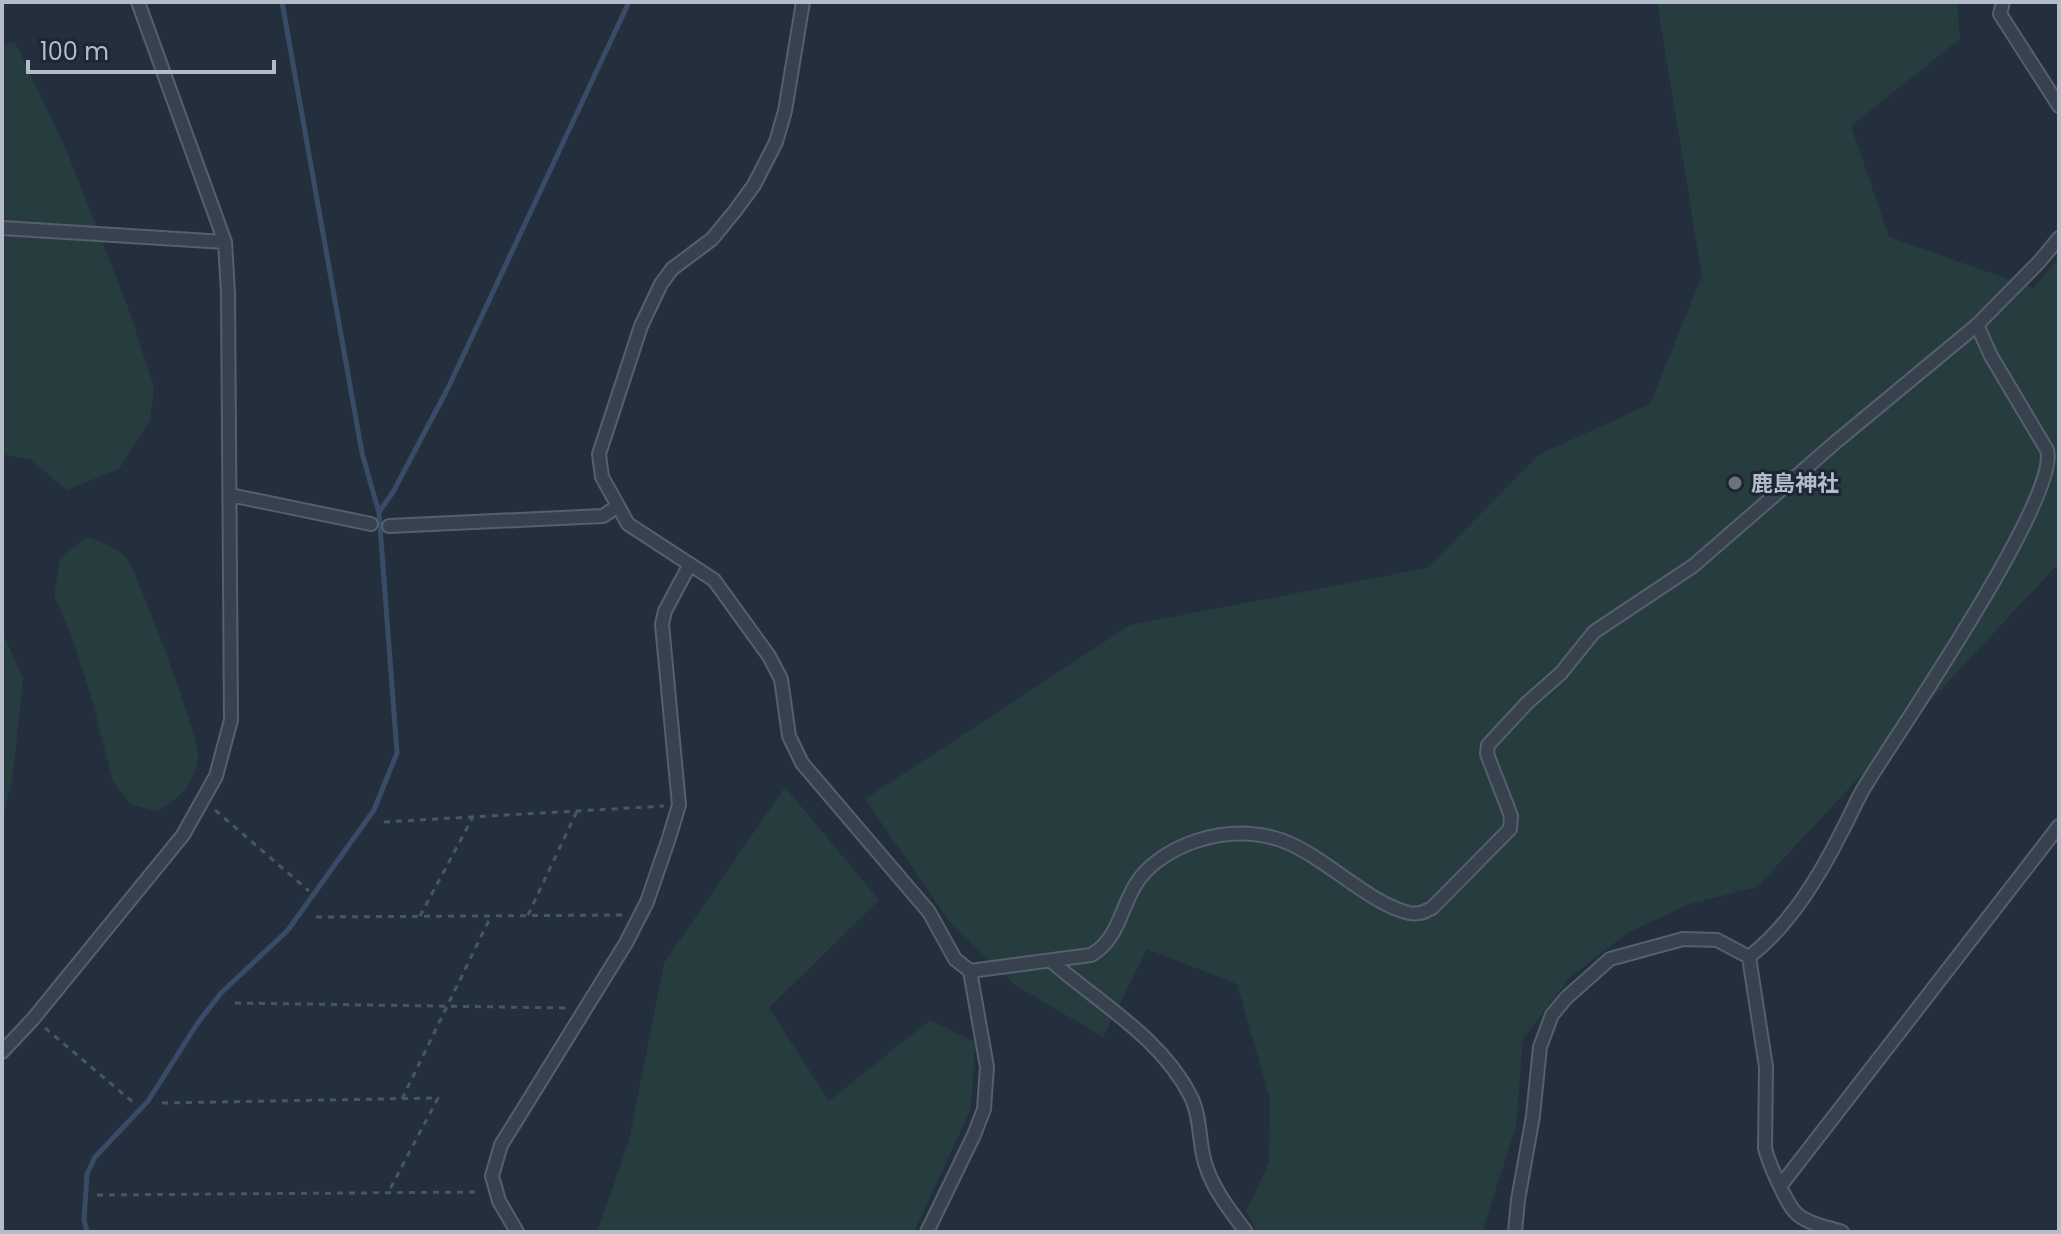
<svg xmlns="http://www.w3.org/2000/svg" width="2061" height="1234" viewBox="0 0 2061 1234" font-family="Poppins,'Noto Sans JP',sans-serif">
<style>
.green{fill:#263c3f}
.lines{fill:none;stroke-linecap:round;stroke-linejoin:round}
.stream{stroke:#394c67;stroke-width:5}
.minor-casing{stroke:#565f6c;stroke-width:16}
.path{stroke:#44595c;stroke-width:3;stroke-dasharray:6 6;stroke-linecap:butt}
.minor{stroke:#38414e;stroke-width:12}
.worship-dot{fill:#6b7280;stroke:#1d2633;stroke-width:3}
.labels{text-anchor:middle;stroke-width:6;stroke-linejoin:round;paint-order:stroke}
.poi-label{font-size:22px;font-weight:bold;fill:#b4bcc9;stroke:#1d2633;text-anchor:start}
</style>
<rect width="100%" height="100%" fill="#242f3e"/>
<path class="green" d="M 1657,2 L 1957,2 L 1960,39 L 1851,126 L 1889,237 L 2033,288 L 2059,258 L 2059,563 L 1757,887 L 1690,904 L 1629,932 L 1570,977 L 1523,1039 L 1516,1127 L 1482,1232 L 1257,1232 L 1246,1211 L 1269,1163 L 1270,1098 L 1237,984 L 1147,949 L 1103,1037 L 1015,985 L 952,925 L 865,799 L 1130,625 L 1427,568 L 1540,454 L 1650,404 L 1702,276 Z
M 15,42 L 68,154 L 130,313 L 154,388 L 150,420 L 119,469 L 67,490 L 31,460 L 2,454 L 2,46 Z
M 88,537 C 99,542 119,548 126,557 C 139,577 199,736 198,755 C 196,784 180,798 156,811 L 131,804 L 113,782 L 93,703 L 72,637 L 54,596 L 60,558 Z
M 2,631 L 23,678 L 13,774 L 2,824 Z
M 785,787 L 879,900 L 769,1008 L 829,1101 L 930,1020 L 975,1042 L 971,1109 L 914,1232 L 597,1232 L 629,1141 L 664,963 Z"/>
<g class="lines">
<path class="stream" d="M 379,512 L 393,492 L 448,388 L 629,2
M 87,1232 L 84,1220 L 87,1174 L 95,1157 L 148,1101 L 197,1024 L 221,993 L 288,930 L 374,810 L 397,753 L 379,513 L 362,453 L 282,2"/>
<g class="minor-casing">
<path id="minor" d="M 803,2 L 785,111 L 776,142 L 754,185 L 735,211 L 712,239 L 672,269 L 661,284 L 641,326 L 599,454 L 602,477 L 628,524 L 714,580 L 769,656 L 781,679 L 789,736 L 802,763 L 929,912 L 955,959 L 970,971 L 987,1067 L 984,1109 L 974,1135 L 927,1232
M 2003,2 L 2000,14 L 2059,106
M 2,228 L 225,242
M 230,495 L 371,524
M 389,526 L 603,516 L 618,506
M 1749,957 C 1790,925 1819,877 1842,831 C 1851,815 1857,798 1867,783 C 1898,732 2061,496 2047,450 L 1991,356 L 1977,325
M 1749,957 L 1766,1067 L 1765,1148 C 1768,1162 1786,1202 1795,1212 C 1806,1224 1828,1227 1842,1232
M 1051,961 C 1099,1003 1162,1038 1191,1097 C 1202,1119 1198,1147 1207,1169 C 1215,1192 1232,1213 1246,1232
M 970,971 L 1091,955 C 1121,938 1121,902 1140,878 C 1153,861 1175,848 1196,841 C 1223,832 1253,831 1281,840 C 1325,856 1366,902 1409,913 C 1418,915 1424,912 1432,908 L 1510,829 L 1511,816 L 1487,754 L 1488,745 L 1527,703 L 1561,673 L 1594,632 L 1693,566 L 1837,441 L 1977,325 L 2040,261 L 2059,238
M 2,1052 L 33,1019 L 183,835 L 216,776 L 231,720 L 228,293 L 225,242 L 138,2
M 1781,1185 L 2059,826
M 517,1232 L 499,1201 L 492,1176 L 501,1145 L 626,943 L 647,902 L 669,838 L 679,805 L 662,624 L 665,611 L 690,564
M 1515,1232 L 1518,1200 L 1533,1116 L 1540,1047 L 1552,1015 L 1566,998 L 1610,959 L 1683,939 L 1717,940 L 1749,957"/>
</g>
<path class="path" d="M 215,810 L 309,891
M 384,822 L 664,806
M 528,915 L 577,811
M 420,916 L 473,817
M 316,917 L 625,915
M 235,1003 L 569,1008
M 45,1028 L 134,1103
M 402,1099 L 491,916
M 162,1103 L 438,1098 L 389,1191
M 97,1195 L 480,1192"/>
<use href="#minor" class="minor"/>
</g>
<circle class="worship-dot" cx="1735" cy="483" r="8"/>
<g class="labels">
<g class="poi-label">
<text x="1751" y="491">鹿島神社</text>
</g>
</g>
<rect width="2061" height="1234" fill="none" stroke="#b4bcc9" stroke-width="8"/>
<path d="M28 60v12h246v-12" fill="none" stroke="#b4bcc9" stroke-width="4"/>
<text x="40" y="60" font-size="24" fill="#b4bcc9" stroke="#1d2633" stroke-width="6" paint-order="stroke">100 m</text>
</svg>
